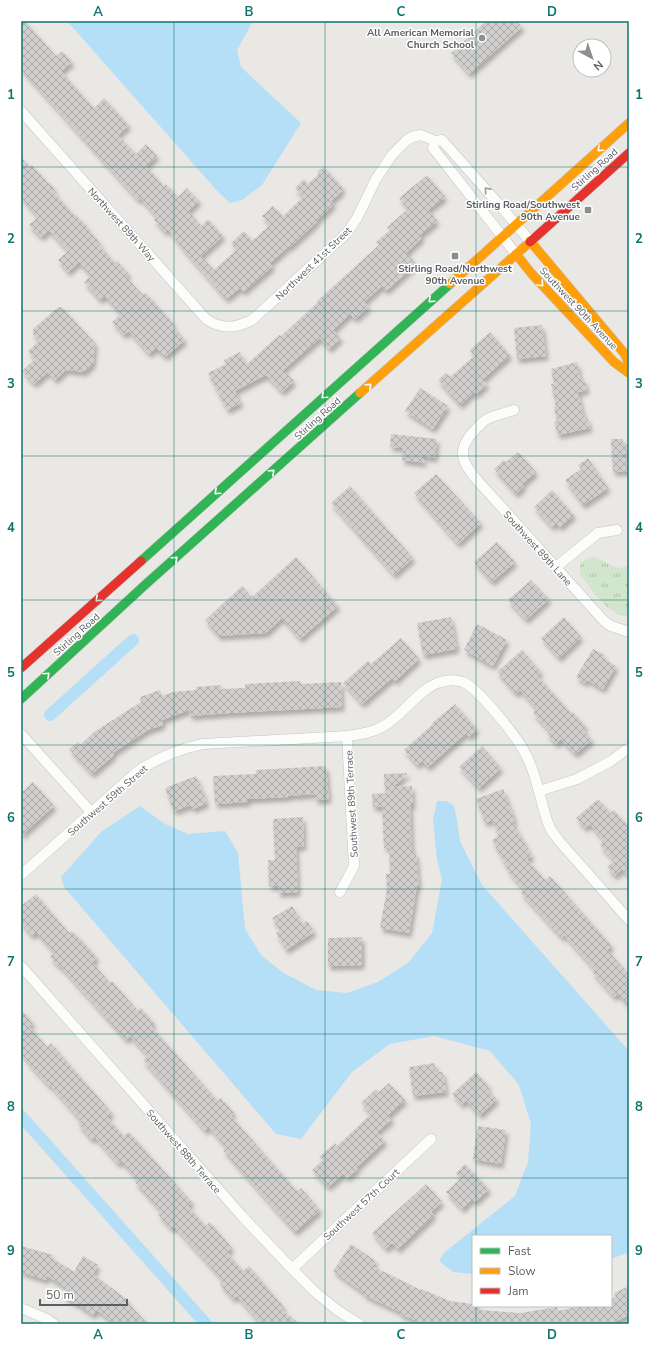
<svg xmlns="http://www.w3.org/2000/svg" width="650" height="1345" viewBox="0 0 650 1345" font-family="'Nunito Sans',sans-serif">
<style>
.park{fill:url(#park-tufts)}
.water{fill:#b5def7}
.lines{fill:none;stroke-linecap:round;stroke-linejoin:round}
.canal{stroke:#b5def7;stroke-width:12}
.building{fill:url(#building-cross-hatch);filter:url(#shadow)}
.street-casing{stroke:#c5c5c4;stroke-width:11}
.fast-casing{stroke:#c6c6c6;stroke-width:10}
.slow-casing{stroke:#c6c6c6;stroke-width:10}
.jam-casing{stroke:#c6c6c6;stroke-width:10}
.street{stroke:#fcfcfb;stroke-width:10}
.fast{stroke:#30b455;stroke-width:9}
.slow{stroke:#ff9f0a;stroke-width:9}
.jam{stroke:#e5322d;stroke-width:9}
.oneway{stroke:#fff}
.oneway2{stroke:#9a9d9f}
.grid{fill:none;stroke:#0f766e;stroke-width:1;stroke-opacity:0.55}
.poi-dot{fill:#8c8e90;stroke:#fff;stroke-width:1.5}
.labels{text-anchor:middle;stroke-width:3;stroke-linejoin:round;paint-order:stroke}
.poi-label{font-size:10px;font-weight:bold;fill:#595e62;stroke:#fff;text-anchor:end}
.street-label{font-size:10px;fill:#595e62;stroke:#fff}
.neatline{fill:none;stroke:#0f766e;stroke-width:1.5}
.grid-label{font-size:13px;text-anchor:middle;font-weight:bold;fill:#0f766e}
</style>
<defs>
<pattern id="park-tufts" width="24" height="20" patternUnits="userSpaceOnUse"><rect width="24" height="20" fill="#d2e6ce"/><path d="M3 7l-1-3M5 7V3M7 7l1-3M15 17l-1-3M17 17v-4M19 17l1-3" fill="none" stroke="#adbeab"/></pattern>
<pattern id="building-cross-hatch" width="8" height="8" patternUnits="userSpaceOnUse"><rect width="8" height="8" fill="#d0cfcd"/><path d="M0 0l8 8M0 8l8-8" fill="none" stroke="#acabaa"/></pattern>
<filter id="shadow"><feDropShadow dx="2.5" dy="4.5" stdDeviation="2" flood-color="#0004"/></filter>
</defs>
<rect width="100%" height="100%" fill="#eae8e4"/>
<path class="park" d="M 592,557 C 604,557 611,573 629,566 L 629,617 C 607,615 592,590 580,574 C 578,565 582,559 592,557 Z"/>
<path class="water" d="M 67,21 L 253,21 L 237,50 L 241,67 L 301,123 L 262,185 L 242,200 L 230,203 L 219,193 Z
M 437,801 L 447,801 L 454,806 L 457,820 L 460,841 L 482,885 L 629,1051 L 629,1252 L 611,1259 L 611,1236 L 473,1236 L 473,1274 L 453,1272 L 439,1261 L 445,1252 L 515,1196 L 528,1162 L 531,1124 L 519,1085 L 490,1051 L 434,1036 L 390,1044 L 352,1072 L 301,1139 L 276,1134 L 64,887 L 61,877 L 101,832 L 140,806 L 165,824 L 188,834 L 225,831 L 238,853 L 245,929 L 261,955 L 282,972 L 316,990 L 347,993 L 378,982 L 409,962 L 432,933 L 442,879 L 437,860 L 433,820 Z"/>
<g class="lines">
<path class="canal" d="M 50,715 L 133,640
M 21,1116 L 206,1324"/>
</g>
<path class="building" d="M 21,21 L 25,21 L 56,56 L 62,51 L 72,62 L 61,71 L 94,108 L 104,98 L 129,125 L 118,135 L 136,154 L 146,144 L 157,156 L 146,166 L 164,186 L 166,184 L 178,197 L 187,188 L 199,201 L 188,211 L 201,226 L 208,219 L 223,236 L 201,256 L 214,270 L 236,250 L 231,243 L 244,231 L 252,241 L 270,225 L 262,216 L 273,206 L 283,216 L 303,197 L 295,188 L 304,179 L 308,184 L 318,175 L 318,171 L 324,167 L 342,187 L 342,191 L 331,201 L 334,204 L 316,221 L 317,222 L 290,247 L 289,246 L 270,263 L 273,266 L 243,292 L 240,288 L 226,299 L 183,249 L 168,229 L 165,232 L 154,220 L 157,217 L 140,198 L 138,200 L 21,69 Z
M 486,21 L 517,21 L 522,27 L 469,74 L 451,53 Z
M 21,157 L 30,167 L 32,165 L 49,184 L 50,183 L 55,190 L 54,192 L 75,216 L 76,215 L 88,227 L 87,228 L 100,243 L 99,244 L 115,263 L 117,261 L 129,274 L 126,277 L 143,295 L 146,293 L 174,324 L 172,325 L 185,340 L 165,357 L 156,348 L 149,354 L 129,331 L 124,335 L 112,322 L 121,314 L 105,296 L 100,300 L 84,282 L 91,276 L 79,262 L 68,272 L 58,260 L 68,251 L 49,230 L 41,237 L 29,225 L 38,217 L 21,197 Z
M 427,175 L 445,197 L 428,210 L 437,221 L 420,235 L 422,238 L 406,253 L 416,264 L 386,291 L 382,286 L 364,302 L 369,307 L 355,319 L 350,314 L 333,330 L 341,338 L 329,349 L 320,338 L 283,370 L 294,381 L 282,392 L 266,375 L 235,391 L 241,403 L 227,410 L 208,373 L 226,364 L 224,360 L 240,352 L 246,365 L 279,335 L 281,336 L 318,302 L 317,301 L 379,245 L 376,242 L 390,230 L 387,227 L 408,209 L 399,198 Z
M 62,307 L 95,343 L 93,364 L 84,372 L 66,370 L 55,380 L 48,372 L 34,384 L 22,371 L 35,359 L 28,351 L 39,341 L 33,334 L 33,329 L 57,308 Z
M 542,325 L 546,356 L 517,359 L 514,328 Z
M 490,332 L 510,355 L 482,380 L 487,384 L 476,394 L 474,392 L 460,405 L 438,380 L 446,373 L 450,377 L 474,356 L 470,350 Z
M 577,362 L 581,380 L 584,379 L 587,390 L 578,392 L 584,418 L 587,417 L 590,428 L 558,435 L 554,422 L 557,421 L 554,407 L 556,406 L 551,384 L 554,384 L 551,369 Z
M 420,388 L 448,406 L 433,429 L 405,411 Z
M 391,434 L 437,439 L 435,458 L 420,456 L 426,463 L 402,460 L 403,448 L 390,447 Z
M 611,439 L 623,439 L 623,445 L 629,445 L 629,471 L 613,472 Z
M 518,452 L 536,472 L 522,484 L 524,486 L 516,494 L 494,469 L 504,460 L 506,462 Z
M 588,458 L 608,488 L 583,505 L 565,480 L 581,469 L 578,465 Z
M 436,474 L 481,523 L 458,544 L 414,493 Z
M 350,486 L 413,558 L 394,575 L 331,503 Z
M 552,490 L 574,515 L 560,527 L 556,523 L 552,527 L 534,507 Z
M 497,542 L 515,562 L 492,582 L 474,562 Z
M 296,557 L 338,606 L 300,639 L 282,618 L 266,633 L 219,636 L 205,620 L 242,586 L 252,597 Z
M 531,580 L 549,599 L 526,620 L 508,600 Z
M 451,617 L 457,649 L 423,655 L 417,623 Z
M 564,617 L 581,637 L 559,658 L 541,638 Z
M 477,624 L 507,640 L 493,666 L 464,650 Z
M 401,638 L 419,659 L 395,681 L 392,678 L 362,704 L 343,683 L 368,661 L 371,664 Z
M 593,649 L 605,655 L 603,658 L 616,666 L 603,689 L 587,680 L 585,683 L 576,677 Z
M 522,650 L 541,672 L 537,675 L 571,713 L 573,712 L 586,727 L 583,729 L 592,740 L 575,754 L 561,739 L 556,744 L 547,734 L 550,732 L 533,713 L 537,709 L 520,690 L 516,694 L 497,672 Z
M 300,681 L 301,684 L 341,682 L 342,707 L 229,713 L 190,716 L 189,710 L 162,720 L 163,725 L 148,730 L 113,753 L 114,755 L 92,774 L 69,749 L 78,742 L 80,745 L 94,732 L 141,702 L 140,697 L 160,690 L 162,696 L 173,692 L 196,690 L 196,687 L 221,685 L 221,689 L 245,688 L 245,684 Z
M 455,704 L 477,729 L 469,737 L 466,733 L 428,767 L 422,761 L 417,765 L 404,750 L 433,724 L 432,723 Z
M 482,746 L 501,768 L 479,788 L 459,767 Z
M 326,766 L 329,799 L 315,800 L 315,794 L 288,796 L 288,797 L 248,799 L 248,802 L 215,804 L 213,776 L 256,774 L 256,770 Z
M 408,773 L 393,787 L 412,786 L 413,805 L 410,805 L 412,853 L 416,853 L 419,886 L 417,886 L 409,933 L 380,928 L 387,889 L 386,874 L 390,874 L 389,847 L 384,848 L 382,807 L 373,807 L 372,794 L 385,793 L 384,774 Z
M 196,776 L 207,803 L 193,809 L 191,805 L 174,811 L 165,788 Z
M 33,782 L 54,806 L 21,836 L 21,793 Z
M 503,789 L 515,820 L 512,821 L 532,856 L 527,859 L 545,880 L 550,876 L 590,921 L 612,946 L 607,950 L 629,974 L 629,1006 L 618,994 L 614,997 L 592,972 L 595,970 L 564,935 L 562,938 L 521,893 L 524,890 L 511,875 L 492,840 L 499,836 L 492,820 L 485,823 L 476,799 Z
M 598,799 L 611,813 L 614,810 L 629,827 L 629,877 L 622,869 L 615,876 L 607,867 L 614,861 L 600,845 L 604,841 L 590,824 L 585,828 L 576,818 Z
M 303,817 L 304,846 L 296,847 L 298,892 L 278,893 L 278,886 L 269,886 L 268,860 L 275,860 L 273,819 Z
M 36,894 L 69,933 L 72,931 L 89,948 L 97,958 L 92,962 L 110,983 L 112,981 L 138,1011 L 141,1008 L 154,1023 L 151,1026 L 218,1101 L 221,1098 L 234,1113 L 231,1116 L 297,1191 L 301,1188 L 320,1210 L 295,1232 L 223,1150 L 226,1147 L 209,1127 L 205,1131 L 143,1060 L 148,1056 L 130,1036 L 126,1040 L 60,966 L 59,967 L 50,957 L 55,953 L 36,932 L 32,936 L 21,923 L 21,906 Z
M 292,906 L 302,923 L 307,921 L 314,932 L 286,950 L 276,933 L 280,930 L 272,918 Z
M 362,937 L 362,965 L 328,966 L 328,938 Z
M 21,1009 L 33,1023 L 29,1026 L 47,1047 L 51,1043 L 112,1113 L 107,1117 L 124,1136 L 129,1132 L 192,1202 L 188,1206 L 206,1226 L 210,1222 L 232,1248 L 227,1252 L 243,1271 L 249,1266 L 284,1307 L 282,1310 L 300,1324 L 261,1324 L 237,1296 L 233,1299 L 220,1284 L 223,1281 L 210,1266 L 175,1227 L 171,1229 L 158,1214 L 161,1211 L 135,1182 L 137,1179 L 121,1161 L 118,1164 L 95,1137 L 92,1140 L 78,1124 L 81,1121 L 50,1085 L 49,1086 L 28,1063 L 29,1063 L 21,1054 Z
M 435,1063 L 436,1072 L 443,1072 L 446,1092 L 413,1096 L 409,1067 Z
M 476,1072 L 489,1086 L 487,1089 L 497,1099 L 480,1115 L 466,1100 L 462,1105 L 452,1094 Z
M 389,1083 L 405,1100 L 388,1115 L 392,1119 L 377,1132 L 385,1141 L 356,1168 L 358,1169 L 347,1178 L 343,1174 L 328,1187 L 312,1170 L 323,1160 L 319,1157 L 335,1143 L 337,1146 L 371,1114 L 361,1103 L 376,1089 L 379,1092 Z
M 478,1126 L 506,1130 L 501,1164 L 473,1159 Z
M 465,1164 L 489,1189 L 475,1202 L 472,1199 L 462,1209 L 446,1192 L 460,1179 L 456,1173 Z
M 426,1184 L 442,1202 L 431,1212 L 434,1215 L 398,1249 L 392,1243 L 386,1249 L 372,1233 Z
M 351,1244 L 376,1261 L 372,1266 L 411,1285 L 420,1290 L 421,1289 L 450,1301 L 473,1304 L 473,1306 L 480,1306 L 480,1310 L 520,1313 L 557,1307 L 558,1311 L 579,1306 L 611,1306 L 611,1299 L 616,1297 L 614,1293 L 629,1286 L 629,1315 L 610,1324 L 424,1324 L 400,1314 L 400,1312 L 364,1295 L 364,1293 L 333,1271 Z
M 21,1246 L 53,1255 L 52,1258 L 74,1272 L 83,1256 L 98,1265 L 93,1274 L 129,1301 L 128,1303 L 148,1324 L 115,1324 L 97,1310 L 93,1315 L 76,1303 L 76,1304 L 63,1296 L 67,1288 L 47,1276 L 46,1280 L 21,1272 Z"/>
<g class="lines">
<g class="street-casing">
<path id="street" d="M 21,111 L 206,319 C 222,330 236,328 252,320 L 347,233 L 357,218 L 376,179 L 392,155 L 406,141 L 412,137 L 421,135 L 435,141 L 442,140 L 503,209 L 530,241
M 435,141 L 433,148 L 516,254
M 514,410 C 506,413 495,415 487,419 C 482,422 477,428 473,432 C 456,451 462,463 478,481 L 604,621 L 611,626 L 629,632
M 556,567 L 598,533 L 617,530
M 21,734 L 92,813
M 539,791 L 577,779 L 611,761 L 627,749
M 21,875 L 138,771 C 159,757 179,749 203,744 L 347,736 C 363,734 380,731 392,720 C 407,709 419,691 437,683 C 445,680 454,679 463,682 C 478,688 519,739 526,755 C 532,766 536,780 539,792 C 543,805 545,818 551,830 C 554,834 557,838 560,842 L 629,920
M 340,892 L 354,866 L 347,736
M 21,966 L 242,1216 L 292,1269 L 315,1292 L 337,1310 L 359,1324
M 292,1269 L 431,1139
M 21,1308 L 47,1319 L 54,1324"/>
</g>
<g class="fast-casing">
<path id="fast" d="M 141,561 L 450,284
M 21,699 L 146,584 L 360,393"/>
</g>
<g class="slow-casing">
<path id="slow" d="M 530,241 L 624,353 L 629,363
M 516,254 L 531,273 L 614,362 L 629,373
M 450,284 L 629,123
M 360,393 L 530,242"/>
</g>
<g class="jam-casing">
<path id="jam" d="M 530,242 L 629,153
M 21,668 L 141,561"/>
</g>
<use href="#street" class="street"/>
<use href="#fast" class="fast"/>
<use href="#slow" class="slow"/>
<use href="#jam" class="jam"/>
</g>
<defs><path id="oneway-chevron" d="M-2-3.5L2.5 0L-2 3.5" fill="none" stroke-width="1.6" stroke-linecap="round" stroke-linejoin="round"/></defs>
<g class="oneway">
<use href="#oneway-chevron" transform="translate(600 149) rotate(138)"/>
<use href="#oneway-chevron" transform="translate(541 284) rotate(47)"/>
<use href="#oneway-chevron" transform="translate(431 300) rotate(138)"/>
<use href="#oneway-chevron" transform="translate(369 386) rotate(-42)"/>
<use href="#oneway-chevron" transform="translate(324 396) rotate(138)"/>
<use href="#oneway-chevron" transform="translate(272 472) rotate(-42)"/>
<use href="#oneway-chevron" transform="translate(217 492) rotate(138)"/>
<use href="#oneway-chevron" transform="translate(175 559) rotate(-42)"/>
<use href="#oneway-chevron" transform="translate(98 599) rotate(138)"/>
<use href="#oneway-chevron" transform="translate(47 675) rotate(-43)"/>
</g>
<use class="oneway2" href="#oneway-chevron" transform="translate(487 190) rotate(-132)"/>
<path class="grid" d="M 174,21 L 174,1324M 325,21 L 325,1324M 476,21 L 476,1236M 21,167 L 629,167M 21,311 L 629,311M 21,456 L 629,456M 21,600 L 629,600M 21,745 L 629,745M 21,889 L 629,889M 21,1034 L 629,1034M 21,1178 L 629,1178M 476,1306 L 476,1324"/>
<g class="poi-dot">
<circle cx="482" cy="38" r="4"/>
<rect x="584" y="206" width="8" height="8" rx="2"/>
<rect x="451" y="252" width="8" height="8" rx="2"/>
</g>
<g class="labels">
<g class="poi-label">
<text x="474" y="36">All American Memorial<tspan x="474" dy="12">Church School</tspan></text>
<text x="580" y="208">Stirling Road/Southwest<tspan x="580" dy="12">90th Avenue</tspan></text>
<text x="455" y="272" text-anchor="middle">Stirling Road/Northwest<tspan x="455" dy="12">90th Avenue</tspan></text>
</g>
<g class="street-label">
<text transform="translate(594 169) rotate(-42)" y="4">Stirling Road</text>
<text transform="translate(122 224) rotate(48)" y="4">Northwest 89th Way</text>
<text transform="translate(313 263) rotate(-44)" y="4">Northwest 41st Street</text>
<text transform="translate(579 308) rotate(47)" y="4">Southwest 90th Avenue</text>
<text transform="translate(317 418) rotate(-42)" y="4">Stirling Road</text>
<text transform="translate(538 548) rotate(48)" y="4">Southwest 89th Lane</text>
<text transform="translate(76 634) rotate(-42)" y="4">Stirling Road</text>
<text transform="translate(107 800) rotate(-41)" y="4">Southwest 59th Street</text>
<text transform="translate(351 804) rotate(-93)" y="4">Southwest 89th Terrace</text>
<text transform="translate(184 1151) rotate(49)" y="4">Southwest 88th Terrace</text>
<text transform="translate(361 1204) rotate(-43)" y="4">Southwest 57th Court</text>
</g>
</g>
<rect width="650" height="1345" fill="none" stroke="#ffffff" stroke-width="44"/>
<rect x="472" y="1235" width="140" height="72" fill="#ffffff" stroke="#bdbfc0"/>
<rect x="480" y="1248" width="20" height="6" fill="#30b455" stroke="#bdbfc0"/>
<text x="508" y="1255" font-size="12" fill="#595e62">Fast</text>
<rect x="480" y="1268" width="20" height="6" fill="#ff9f0a" stroke="#bdbfc0"/>
<text x="508" y="1275" font-size="12" fill="#595e62">Slow</text>
<rect x="480" y="1288" width="20" height="6" fill="#e5322d" stroke="#bdbfc0"/>
<text x="508" y="1295" font-size="12" fill="#595e62">Jam</text>
<g transform="translate(592 58) rotate(140)"><circle r="19" fill="#ffffff" stroke="#bdbfc0"/>
<path d="M0-3L7 15L0 10L-7 15Z" fill="#8c8e90"/>
<text y="-6" font-size="11" font-weight="bold" text-anchor="middle" fill="#595e62">N</text>
</g>
<path d="M40 1299v6h87v-6" fill="none" stroke="#595e62" stroke-width="2"/>
<text x="46" y="1299" font-size="12" fill="#595e62" stroke="#ffffff" stroke-width="3" paint-order="stroke">50 m</text>
<rect x="22" y="22" width="606" height="1301" class="neatline"/>
<g class="grid-label">
<text x="98" y="16">A</text>
<text x="249" y="16">B</text>
<text x="401" y="16">C</text>
<text x="552" y="16">D</text>
<text x="11" y="99">1</text>
<text x="639" y="99">1</text>
<text x="11" y="243">2</text>
<text x="639" y="243">2</text>
<text x="11" y="388">3</text>
<text x="639" y="388">3</text>
<text x="11" y="532">4</text>
<text x="639" y="532">4</text>
<text x="11" y="677">5</text>
<text x="639" y="677">5</text>
<text x="11" y="822">6</text>
<text x="639" y="822">6</text>
<text x="11" y="966">7</text>
<text x="639" y="966">7</text>
<text x="11" y="1111">8</text>
<text x="639" y="1111">8</text>
<text x="11" y="1255">9</text>
<text x="639" y="1255">9</text>
<text x="98" y="1339">A</text>
<text x="249" y="1339">B</text>
<text x="401" y="1339">C</text>
<text x="552" y="1339">D</text>
</g>
</svg>
